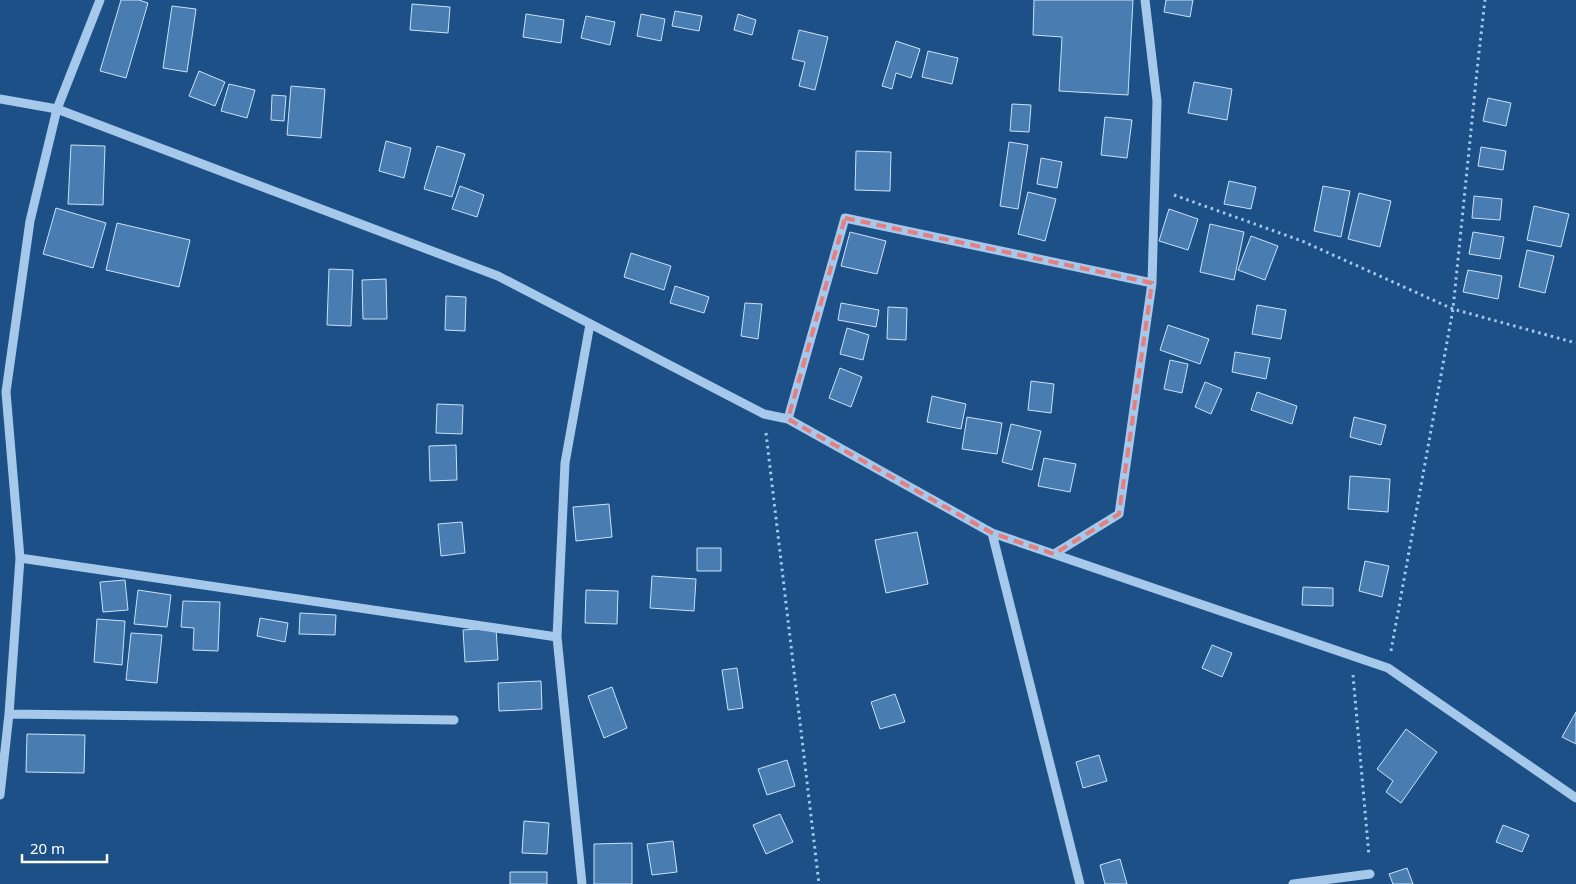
<svg xmlns="http://www.w3.org/2000/svg" width="1576" height="884" viewBox="0 0 1576 884" font-family="'Noto Sans',sans-serif">
<style>
.building{fill:#497db2;stroke:#cae1f8}
.lines{fill:none;stroke-linecap:round;stroke-linejoin:round}
.path{stroke:#a5c8eb;stroke-width:3;stroke-dasharray:2.5 4;stroke-linecap:butt}
.minor{stroke:#a5c8eb;stroke-width:9}
.marked{fill:none;stroke:#e67e7e;stroke-width:4;stroke-dasharray:10 6;stroke-linejoin:round}
</style>
<rect width="100%" height="100%" fill="#1c5087"/>
<path class="building" d="M 121,0 L 139,0 L 148,3 L 126,78 L 100,71 Z
M 1034,0 L 1133,0 L 1128,95 L 1059,91 L 1062,37 L 1033,35 Z
M 1166,0 L 1193,0 L 1190,17 L 1164,12 Z
M 412,4 L 450,7 L 448,33 L 410,30 Z
M 172,6 L 196,9 L 187,72 L 163,68 Z
M 675,11 L 702,16 L 699,31 L 672,26 Z
M 526,14 L 564,20 L 561,43 L 523,37 Z
M 641,14 L 665,19 L 661,41 L 637,36 Z
M 738,14 L 756,20 L 752,35 L 734,30 Z
M 586,16 L 615,22 L 610,45 L 581,38 Z
M 799,30 L 828,37 L 815,90 L 799,86 L 805,62 L 792,59 Z
M 896,41 L 920,49 L 911,78 L 896,73 L 892,89 L 882,86 Z
M 928,51 L 958,58 L 952,84 L 922,77 Z
M 199,71 L 225,82 L 215,106 L 189,96 Z
M 1194,82 L 1232,89 L 1227,120 L 1188,113 Z
M 229,84 L 255,90 L 247,118 L 221,111 Z
M 291,86 L 325,89 L 321,138 L 287,135 Z
M 272,95 L 286,96 L 284,121 L 271,120 Z
M 1488,98 L 1511,103 L 1506,126 L 1483,121 Z
M 1012,104 L 1031,105 L 1029,132 L 1010,131 Z
M 1105,117 L 1132,120 L 1127,158 L 1101,155 Z
M 386,141 L 411,148 L 404,178 L 379,171 Z
M 1009,142 L 1028,145 L 1018,209 L 1000,206 Z
M 71,145 L 105,146 L 103,205 L 68,204 Z
M 437,146 L 465,154 L 452,197 L 424,189 Z
M 1481,147 L 1506,151 L 1503,170 L 1478,166 Z
M 856,151 L 891,152 L 890,191 L 855,190 Z
M 1041,158 L 1062,162 L 1057,188 L 1037,184 Z
M 1229,181 L 1256,187 L 1251,209 L 1224,204 Z
M 460,186 L 484,195 L 477,217 L 452,209 Z
M 1323,186 L 1350,191 L 1341,237 L 1314,231 Z
M 1028,192 L 1056,199 L 1045,241 L 1018,234 Z
M 1359,193 L 1391,201 L 1380,247 L 1348,239 Z
M 1474,196 L 1502,199 L 1500,220 L 1472,218 Z
M 1534,206 L 1569,214 L 1561,247 L 1527,240 Z
M 56,208 L 106,223 L 93,268 L 43,254 Z
M 1169,209 L 1198,219 L 1188,250 L 1159,241 Z
M 117,223 L 190,240 L 179,287 L 106,270 Z
M 1210,224 L 1244,232 L 1234,280 L 1200,272 Z
M 850,232 L 886,241 L 877,274 L 841,266 Z
M 1473,232 L 1504,237 L 1500,259 L 1469,254 Z
M 1251,236 L 1278,246 L 1265,280 L 1238,270 Z
M 1527,250 L 1554,256 L 1545,293 L 1519,287 Z
M 631,253 L 671,266 L 664,290 L 624,277 Z
M 329,269 L 353,270 L 351,326 L 327,325 Z
M 1468,270 L 1502,276 L 1498,299 L 1463,292 Z
M 386,279 L 387,319 L 363,319 L 362,280 Z
M 675,286 L 709,297 L 704,313 L 670,303 Z
M 446,296 L 466,297 L 465,331 L 445,330 Z
M 745,303 L 762,304 L 758,339 L 741,336 Z
M 841,303 L 879,310 L 876,327 L 838,320 Z
M 1257,305 L 1286,310 L 1281,339 L 1252,334 Z
M 888,307 L 907,308 L 906,340 L 887,339 Z
M 1168,325 L 1209,339 L 1200,364 L 1160,350 Z
M 847,328 L 869,335 L 863,360 L 840,354 Z
M 1235,352 L 1270,358 L 1266,379 L 1232,372 Z
M 1170,360 L 1188,364 L 1182,393 L 1164,389 Z
M 840,368 L 862,377 L 851,407 L 829,398 Z
M 1031,381 L 1054,384 L 1051,413 L 1028,410 Z
M 1205,382 L 1222,389 L 1211,414 L 1195,407 Z
M 1257,392 L 1297,406 L 1292,424 L 1251,410 Z
M 932,396 L 966,404 L 961,429 L 927,422 Z
M 437,404 L 463,405 L 462,434 L 436,433 Z
M 967,417 L 1002,423 L 997,454 L 962,449 Z
M 1354,417 L 1386,425 L 1381,445 L 1350,437 Z
M 1011,424 L 1041,431 L 1032,470 L 1002,462 Z
M 456,445 L 457,480 L 430,481 L 429,446 Z
M 1044,458 L 1076,464 L 1070,492 L 1038,486 Z
M 1350,476 L 1390,479 L 1388,512 L 1348,509 Z
M 609,504 L 612,537 L 576,541 L 573,507 Z
M 462,522 L 465,553 L 441,556 L 438,524 Z
M 917,532 L 928,584 L 886,593 L 875,540 Z
M 697,548 L 721,548 L 721,571 L 697,571 Z
M 1365,561 L 1389,566 L 1382,597 L 1359,591 Z
M 652,576 L 696,579 L 694,611 L 650,608 Z
M 125,580 L 128,610 L 103,612 L 100,582 Z
M 1303,587 L 1333,588 L 1333,606 L 1302,605 Z
M 138,590 L 171,595 L 167,627 L 134,624 Z
M 586,590 L 618,591 L 617,624 L 585,623 Z
M 183,601 L 220,602 L 218,651 L 193,650 L 194,628 L 181,627 Z
M 300,613 L 336,615 L 335,635 L 299,634 Z
M 260,618 L 288,623 L 285,642 L 257,636 Z
M 97,619 L 125,621 L 122,665 L 94,662 Z
M 496,628 L 498,660 L 465,662 L 463,630 Z
M 131,633 L 162,635 L 157,683 L 126,680 Z
M 1212,645 L 1232,653 L 1222,677 L 1202,668 Z
M 737,668 L 743,708 L 728,710 L 722,670 Z
M 541,681 L 542,709 L 499,711 L 498,683 Z
M 612,687 L 627,728 L 604,738 L 588,696 Z
M 895,694 L 905,722 L 880,729 L 871,702 Z
M 1576,712 L 1576,744 L 1562,737 Z
M 1406,729 L 1437,752 L 1401,803 L 1386,792 L 1393,781 L 1377,769 Z
M 27,734 L 85,735 L 84,773 L 26,772 Z
M 1099,755 L 1107,781 L 1083,788 L 1076,762 Z
M 787,760 L 795,786 L 767,795 L 758,769 Z
M 780,814 L 793,842 L 766,854 L 753,825 Z
M 524,821 L 549,823 L 547,854 L 522,853 Z
M 1503,825 L 1529,835 L 1522,852 L 1496,842 Z
M 673,841 L 677,872 L 652,875 L 647,844 Z
M 632,843 L 632,884 L 594,884 L 594,844 Z
M 1120,859 L 1127,884 L 1105,884 L 1100,865 Z
M 1407,868 L 1413,884 L 1393,884 L 1389,874 Z
M 510,872 L 547,872 L 547,884 L 510,884 Z"/>
<g class="lines">
<path class="path" d="M 1174,195 L 1302,241 L 1453,309 L 1576,343
M 766,433 L 819,884
M 1391,651 L 1453,309 L 1478,61 L 1485,0
M 1353,675 L 1369,856"/>
<path class="minor" d="M 0,99 L 57,109 L 498,276 L 764,414 L 788,419 L 992,533 L 1388,668 L 1576,798
M 788,419 L 845,218 L 1152,283
M 992,533 L 1080,884
M 1054,554 L 1119,514 L 1152,283 L 1157,101 L 1145,0
M 20,558 L 557,637
M 9,714 L 454,720
M 0,795 L 9,714 L 20,558 L 6,392 L 30,221 L 57,109 L 100,0
M 582,884 L 557,637 L 565,463 L 590,324
M 1293,884 L 1370,874"/>
</g>
<path class="marked" d="M 845,218 L 1152,283 L 1119,514 L 1054,554 L 992,533 L 788,419 Z"/>
<path d="M22 854v8h85v-8" fill="none" stroke="#ffffff" stroke-width="2.5"/>
<text x="30" y="854" font-size="15" fill="#ffffff" stroke="#1c5087" stroke-width="4" paint-order="stroke">20 m</text>
</svg>
